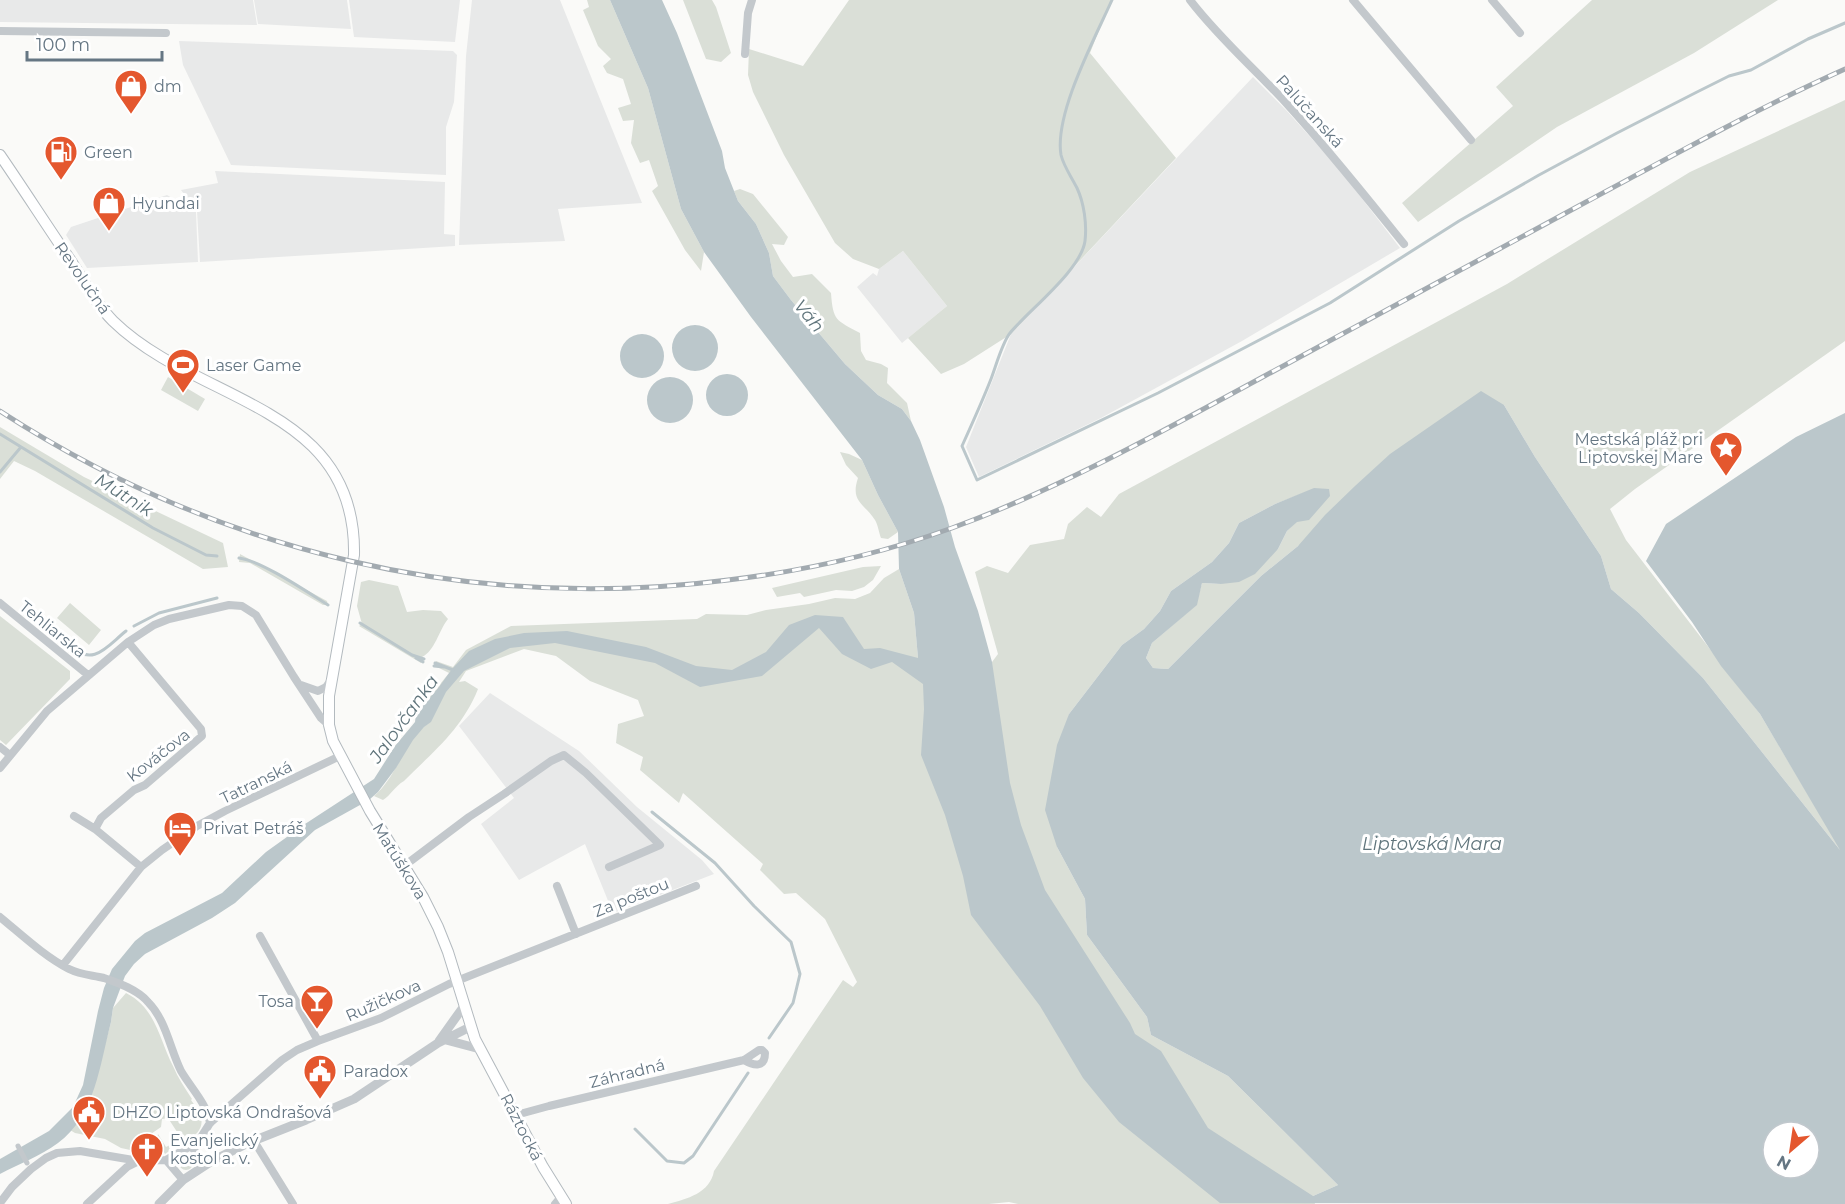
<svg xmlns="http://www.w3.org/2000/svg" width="1845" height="1204" viewBox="0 0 1845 1204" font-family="Montserrat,sans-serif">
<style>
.built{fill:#e8e9e9}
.green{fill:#dadfd7}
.water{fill:#bbc7cb;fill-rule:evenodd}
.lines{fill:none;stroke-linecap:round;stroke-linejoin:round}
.stream{stroke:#bbc7cb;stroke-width:3}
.secondary-casing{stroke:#b3babf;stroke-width:12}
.pedestrian{stroke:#c3c8cc;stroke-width:5}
.minor{stroke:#c3c8cc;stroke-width:8}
.tertiary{stroke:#c3c8cc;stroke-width:9}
.secondary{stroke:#fff;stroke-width:10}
.rail-casing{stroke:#a2aab0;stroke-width:5}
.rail{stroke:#fff;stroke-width:3;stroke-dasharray:9;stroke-linecap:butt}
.labels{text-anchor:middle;stroke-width:6;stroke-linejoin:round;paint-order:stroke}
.poi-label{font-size:16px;fill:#657683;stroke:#fff;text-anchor:start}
.street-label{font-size:16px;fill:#657683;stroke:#fff}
.water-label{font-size:18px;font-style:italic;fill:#60757c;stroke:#fff}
</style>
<rect width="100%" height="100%" fill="#fafaf8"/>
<path class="built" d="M 0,0 L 253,0 L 257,25 L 0,22 Z
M 254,0 L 347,0 L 351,29 L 258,24 Z
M 349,0 L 460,0 L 455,42 L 354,37 Z
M 472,0 L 560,0 L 642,203 L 558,209 L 565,241 L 459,245 L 466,56 Z
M 179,41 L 453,51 L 457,55 L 454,102 L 446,127 L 446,175 L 231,165 L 183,65 Z
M 1253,77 L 1286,110 L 1340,170 L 1400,248 L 1242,341 L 1101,418 L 979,477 L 966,447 L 1011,334 Z
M 215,171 L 445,182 L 444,234 L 455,235 L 455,246 L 200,262 L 197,211 L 181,190 L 218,183 Z
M 167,195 L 196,212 L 198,262 L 87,268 L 66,235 L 71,227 Z
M 903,251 L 947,306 L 902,343 L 857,287 L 873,273 L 877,276 L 879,269 Z
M 490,693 L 579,751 L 637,807 L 702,860 L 714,874 L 613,913 L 585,844 L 519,880 L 481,824 L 514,798 L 459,726 Z"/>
<path class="green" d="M 587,0 L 610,0 L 648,88 L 681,209 L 704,252 L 701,271 L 685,250 L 652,191 L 658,186 L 649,160 L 640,163 L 631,143 L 634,120 L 623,121 L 618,108 L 631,104 L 623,79 L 607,73 L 603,66 L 611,59 L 598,46 L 583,10 L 589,7 Z
M 683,0 L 712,0 L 716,7 L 731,53 L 721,62 L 706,59 Z
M 849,0 L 1111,0 L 1090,53 L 1176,158 L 1011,334 L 964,364 L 941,374 L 908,338 L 947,306 L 903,251 L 879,269 L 853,259 L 835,243 L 784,155 L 753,92 L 748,75 L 749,49 L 803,66 Z
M 1592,0 L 1778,0 L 1694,53 L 1557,127 L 1418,222 L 1402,203 L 1513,106 L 1496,87 Z
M 1845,100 L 1845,341 L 1635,489 L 1610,509 L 1626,540 L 1760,714 L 1844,855 L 1703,678 L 1639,613 L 1611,589 L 1601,556 L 1535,457 L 1504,405 L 1298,546 L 1261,576 L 1168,669 L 1153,668 L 1146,658 L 1152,643 L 1196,605 L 1202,583 L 1221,584 L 1278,549 L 1287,531 L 1329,489 L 1314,489 L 1275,504 L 1239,523 L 1229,543 L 1212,562 L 1171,591 L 1160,611 L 1144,629 L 1122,645 L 1069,714 L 1057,847 L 1085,899 L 1087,935 L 1147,1017 L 1151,1035 L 1228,1076 L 1338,1185 L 1313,1196 L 1315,1204 L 1018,1204 L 1009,1202 L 989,1204 L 668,1204 C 687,1199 710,1193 714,1171 L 843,980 L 853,987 L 857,982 L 825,919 L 796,893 L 784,894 L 760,870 L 763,864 L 683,793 L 679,803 L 640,770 L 643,757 L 616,743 L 618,724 L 644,716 L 638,700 L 590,681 L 556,656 L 524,649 L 466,671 L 459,682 L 465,681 L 478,689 C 462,729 434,751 404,781 C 395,786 391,795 383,800 L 374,796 C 398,776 404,739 430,722 L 416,714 L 449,673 L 435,666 L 436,661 L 453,667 L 466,650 L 511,626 L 697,619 L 706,614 L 747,615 L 766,610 L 809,604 L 835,598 L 855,599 L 870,593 L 884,578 L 899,569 L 914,613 L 918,658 L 952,656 L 992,662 L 998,654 L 975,572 L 987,566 L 1008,573 L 1030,545 L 1064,539 L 1068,524 L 1087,507 L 1101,517 L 1119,494 L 1507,284 L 1690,172 Z
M 740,189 L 753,194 L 788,237 L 784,245 L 772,244 L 781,261 L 793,277 L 812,274 L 831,293 C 833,321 836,320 860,333 L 861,351 L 866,360 L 881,364 L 888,368 L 887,383 L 907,403 L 911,421 L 902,409 L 878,395 L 845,364 L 791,300 L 773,276 L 769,253 L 756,224 L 738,201 L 734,191 Z
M 168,377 L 205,399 L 198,411 L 161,390 Z
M 0,427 L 84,477 L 223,543 L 228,567 L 203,569 L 35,471 L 14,461 L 0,479 Z
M 840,452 L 849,454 L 862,460 L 878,495 L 898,532 L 888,539 L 881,538 C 879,533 878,525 875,520 C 864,503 850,502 858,478 L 846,465 Z
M 240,554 L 327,601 L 328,605 L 323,605 L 250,563 L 239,562 Z
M 881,566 L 873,580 L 864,587 L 852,591 L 836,590 L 804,597 L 800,593 L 777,597 L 772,588 L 863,567 Z
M 369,580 L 398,586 L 407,612 L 423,610 L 441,611 L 448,619 C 439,630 435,651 422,657 L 421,663 L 359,626 L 362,624 L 357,606 L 361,582 Z
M 70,603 L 101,630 L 89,645 L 57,618 Z
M 0,616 L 70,671 L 70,679 L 6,745 L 0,740 Z
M 126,993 C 156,1008 159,1039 173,1066 C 178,1078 185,1088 192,1099 L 191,1100 C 195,1106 200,1112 201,1118 C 206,1136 177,1146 165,1154 L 157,1139 L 158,1134 L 166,1147 L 174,1143 L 175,1144 L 178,1143 L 177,1141 L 181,1138 L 168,1118 L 162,1119 L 161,1127 L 148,1136 L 158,1151 L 136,1153 L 135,1151 L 121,1148 L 105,1139 L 75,1133 L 70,1130 L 89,1104 L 111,1022 L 113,1008 Z
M179 1163a7 7 0 1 1 14 0a7 7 0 1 1-14 0Z"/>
<path class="water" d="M 610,0 L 662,0 L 677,33 L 722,151 L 725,168 L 738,201 L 756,224 L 769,253 L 773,276 L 791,300 L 845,364 L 878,395 L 902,409 L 911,421 L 920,440 L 944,507 L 955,547 L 978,611 L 992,662 L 1010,783 L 1021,825 L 1045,890 L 1130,1023 L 1135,1034 L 1161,1051 L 1208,1128 L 1313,1196 L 1338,1185 L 1228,1076 L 1151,1035 L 1147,1017 L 1087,935 L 1085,899 L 1057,847 L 1045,810 L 1057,745 L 1069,714 L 1122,645 L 1144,629 L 1160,611 L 1171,591 L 1212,562 L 1229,543 L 1239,523 L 1275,504 L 1314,488 L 1329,489 L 1330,496 L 1309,520 L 1297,522 L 1287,531 L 1278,549 L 1255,574 L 1239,582 L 1221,584 L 1202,583 L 1197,605 L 1152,643 L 1146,658 L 1153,668 L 1168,669 L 1261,576 L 1298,546 L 1325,515 L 1355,486 L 1390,454 L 1481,391 L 1504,405 L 1535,457 L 1601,556 L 1611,589 L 1639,613 L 1703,678 L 1840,850 L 1760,714 L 1721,666 L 1692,622 L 1646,561 L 1666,524 L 1796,437 L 1845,413 L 1845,1204 L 1220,1203 L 1119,1122 L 1083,1078 L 1040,1006 L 971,915 L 963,876 L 945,815 L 921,755 L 924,709 L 923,684 L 892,662 L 871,669 L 842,654 L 819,628 L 762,676 L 700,687 L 655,663 L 555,643 L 510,648 L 464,671 L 446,692 L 431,722 L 424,727 L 413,740 L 396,768 L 378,792 L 369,800 L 315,830 L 235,903 L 212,918 L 145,954 L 134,964 L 125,976 L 113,1008 L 111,1022 C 100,1064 95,1116 58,1143 C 40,1156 19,1164 0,1174 L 0,1159 L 49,1131 L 73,1107 L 83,1085 L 98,1011 L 104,988 L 112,969 L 135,941 L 145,933 L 222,893 L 266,852 L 305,824 L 374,779 L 395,746 L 415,722 L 416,714 L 439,687 L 452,669 L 469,651 L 495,639 L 524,633 L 567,631 L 646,647 L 696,666 L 732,670 L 766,652 L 789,625 L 815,615 L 843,617 L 864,649 L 880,648 L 918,658 L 914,613 L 899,569 L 898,532 L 878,495 L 862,460 L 751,317 L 704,252 L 681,209 L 648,88 ZM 1773,1132 L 1809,1132 L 1809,1168 L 1773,1168 Z
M672 348a23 23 0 1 1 46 0a23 23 0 1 1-46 0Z
M620 356a22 22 0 1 1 44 0a22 22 0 1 1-44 0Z
M706 395a21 21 0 1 1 42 0a21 21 0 1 1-42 0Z
M647 400a23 23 0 1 1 46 0a23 23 0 1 1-46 0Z"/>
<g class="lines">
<path class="stream" d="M 1112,0 C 1095,38 1054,114 1061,155 C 1064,167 1071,176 1077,188 C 1084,203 1087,224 1085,241 C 1081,270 1029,310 1010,333 C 1002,343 996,366 991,379 C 982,402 972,424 962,446 L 977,480 L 1158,393 L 1330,303 L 1459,221 L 1539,175 L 1617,133 L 1697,92 L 1729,76 L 1751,70 L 1808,39 L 1845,23
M 0,434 L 153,528 L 206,555 L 217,556
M 0,472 L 21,447
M 239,558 C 262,561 307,592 328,605
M 360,623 L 412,655 L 424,659
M 134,626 L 159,613 L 217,598
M 66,647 L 69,646 C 94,667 106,647 126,631
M 416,658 L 423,662
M 435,663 L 453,670
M 434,666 L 444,667
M 652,812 L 715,863 L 754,906 L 791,942 L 800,974 L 793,1003 L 769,1038
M 635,1129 L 667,1161 L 684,1163 L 693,1156 L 748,1073"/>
<g class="secondary-casing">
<path id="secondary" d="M 0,155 C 24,190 47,226 71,261 C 84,281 96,304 113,321 C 198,404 357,404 354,555 L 329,696 L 329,725 L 333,741 L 370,811 L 423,897 L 438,927 L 448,952 L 475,1039 L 543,1167 L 566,1204"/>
</g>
<path class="pedestrian" d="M 18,1146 L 27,1163"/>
<path class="minor" d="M 1190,0 C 1219,38 1255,69 1287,104 C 1328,149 1366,197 1404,244
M 1353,0 L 1471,140
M 1492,0 L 1520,33
M 0,31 L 166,33
M 745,54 L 748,13 L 752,0
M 0,603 L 88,675
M 301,685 L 318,691 L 326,687 L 331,680
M 0,747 L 10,755
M 0,768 L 47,711 L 128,642 L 154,625 L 169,619 L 229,605 L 242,606 L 256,615 L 294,677 L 321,718 L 329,725
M 74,816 L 95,829 L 141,867
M 95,829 L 101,818 L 134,790 L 145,785 L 202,736 L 201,729 L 128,642
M 404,866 L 469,817 L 504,794 L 551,761 L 564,755 L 586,773 L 660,845 L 609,867
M 557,886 L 576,934
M 0,917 C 22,935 44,956 69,969 C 81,975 92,975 104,978 C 119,983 138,990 148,1002 C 166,1020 170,1049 181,1071 C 191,1088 207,1104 210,1123
M 63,965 L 141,867 L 162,850 L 197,826 L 225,811 L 340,756
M 318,1041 L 381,1018 L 449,984 L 696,886
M 516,1115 L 549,1106 L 744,1060 L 759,1050 L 762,1050 L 765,1053 C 765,1068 754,1066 744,1060
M 254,1141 L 293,1204
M 191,1146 L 205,1165
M 166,1160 L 183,1180
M 0,1203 L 12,1187 L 31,1169 L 46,1158 L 57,1153 L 80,1151 L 139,1161 L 166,1160 L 198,1142 L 210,1123 L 282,1060 L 297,1050 L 318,1041 L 260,936
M 87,1204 L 127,1167 L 139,1161
M 555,1204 L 561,1197"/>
<path class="tertiary" d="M 446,1040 L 480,1049
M 439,1041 L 464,1006
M 159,1204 L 183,1180 L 212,1161 L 248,1143 L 306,1120 L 354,1099 L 438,1043 L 470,1027"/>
<use href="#secondary" class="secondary"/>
<g class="rail-casing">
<path id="rail" d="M 0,411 C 217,552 471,613 728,580 C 804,571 880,554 952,528 C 1059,489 1159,433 1259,379 C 1368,320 1477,261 1586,202 C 1672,156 1756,109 1845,69"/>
</g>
<use href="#rail" class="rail"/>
</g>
<defs>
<g id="shop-pin" transform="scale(1.725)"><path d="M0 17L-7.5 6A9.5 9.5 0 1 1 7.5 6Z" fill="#e4572e" stroke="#fff"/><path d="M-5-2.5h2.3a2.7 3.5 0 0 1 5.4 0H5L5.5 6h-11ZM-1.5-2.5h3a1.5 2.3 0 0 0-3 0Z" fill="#fff"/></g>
<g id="fuel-pin" transform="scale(1.725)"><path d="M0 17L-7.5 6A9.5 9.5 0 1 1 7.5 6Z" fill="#e4572e" stroke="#fff"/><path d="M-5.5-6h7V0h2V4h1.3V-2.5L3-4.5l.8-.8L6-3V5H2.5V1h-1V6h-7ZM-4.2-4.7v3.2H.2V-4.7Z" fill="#fff"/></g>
<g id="stadium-pin" transform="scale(1.725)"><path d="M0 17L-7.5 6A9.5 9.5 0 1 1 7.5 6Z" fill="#e4572e" stroke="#fff"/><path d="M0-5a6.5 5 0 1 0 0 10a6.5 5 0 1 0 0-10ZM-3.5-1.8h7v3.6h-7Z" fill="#fff"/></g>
<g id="sight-pin" transform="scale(1.725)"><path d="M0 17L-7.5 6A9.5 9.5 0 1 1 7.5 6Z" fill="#e4572e" stroke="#fff"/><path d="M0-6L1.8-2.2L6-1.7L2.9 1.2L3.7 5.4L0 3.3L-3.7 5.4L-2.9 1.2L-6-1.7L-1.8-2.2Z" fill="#fff"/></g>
<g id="hotel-pin" transform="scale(1.725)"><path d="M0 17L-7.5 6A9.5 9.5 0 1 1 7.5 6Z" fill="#e4572e" stroke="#fff"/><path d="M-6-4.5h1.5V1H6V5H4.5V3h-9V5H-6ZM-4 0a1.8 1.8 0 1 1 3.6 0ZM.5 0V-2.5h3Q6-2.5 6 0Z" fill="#fff"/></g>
<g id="bar-pin" transform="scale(1.725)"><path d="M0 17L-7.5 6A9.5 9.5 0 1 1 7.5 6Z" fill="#e4572e" stroke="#fff"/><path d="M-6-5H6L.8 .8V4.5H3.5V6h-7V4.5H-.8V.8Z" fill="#fff"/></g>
<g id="civic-pin" transform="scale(1.725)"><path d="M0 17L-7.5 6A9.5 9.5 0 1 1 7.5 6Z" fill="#e4572e" stroke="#fff"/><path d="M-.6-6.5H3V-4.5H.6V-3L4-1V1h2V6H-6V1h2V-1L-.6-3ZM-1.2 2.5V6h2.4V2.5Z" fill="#fff"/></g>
<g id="church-pin" transform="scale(1.725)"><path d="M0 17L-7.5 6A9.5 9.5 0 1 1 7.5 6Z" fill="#e4572e" stroke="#fff"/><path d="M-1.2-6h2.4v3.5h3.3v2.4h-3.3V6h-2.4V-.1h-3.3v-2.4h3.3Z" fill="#fff"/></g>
</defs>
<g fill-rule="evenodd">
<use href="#shop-pin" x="131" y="86"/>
<use href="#fuel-pin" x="61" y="152"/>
<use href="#shop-pin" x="109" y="203"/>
<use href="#stadium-pin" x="183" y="365"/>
<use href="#sight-pin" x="1726" y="448"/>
<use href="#hotel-pin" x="180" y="828"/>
<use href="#bar-pin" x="317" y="1001"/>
<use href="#civic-pin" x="320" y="1071"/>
<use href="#civic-pin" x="89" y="1112"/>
<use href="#church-pin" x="147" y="1149"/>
</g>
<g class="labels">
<g class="poi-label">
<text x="154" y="92">dm</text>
<text x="84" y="158">Green</text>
<text x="132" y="209">Hyundai</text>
<text x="206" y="371">Laser Game</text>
<text x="1703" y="445" text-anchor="end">Mestská pláž pri<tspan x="1703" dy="18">Liptovskej Mare</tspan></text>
<text x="203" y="834">Privat Petráš</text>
<text x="294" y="1007" text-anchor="end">Tosa</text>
<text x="343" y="1077">Paradox</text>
<text x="112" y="1118">DHZO Liptovská Ondrašová</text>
<text x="170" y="1146">Evanjelický<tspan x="170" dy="18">kostol a. v.</tspan></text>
</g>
<g class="street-label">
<text transform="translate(1310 111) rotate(48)" y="6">Palúčanská</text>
<text transform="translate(83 278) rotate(55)" y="6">Revolučná</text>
<text transform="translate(53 629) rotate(39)" y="6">Tehliarska</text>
<text transform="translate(158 755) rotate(-38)" y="6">Kováčova</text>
<text transform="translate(256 782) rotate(-26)" y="6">Tatranská</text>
<text transform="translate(400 861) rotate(58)" y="6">Matúškova</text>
<text transform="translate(631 897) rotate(-22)" y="6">Za poštou</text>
<text transform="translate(383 1000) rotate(-24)" y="6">Ružičkova</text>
<text transform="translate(627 1073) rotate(-14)" y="6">Záhradná</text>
<text transform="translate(522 1127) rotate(63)" y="6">Ráztocká</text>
</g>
<g class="water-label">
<text transform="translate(809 316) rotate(51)" y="6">Váh</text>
<text transform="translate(124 495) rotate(32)" y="6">Mútnik</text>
<text transform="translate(404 719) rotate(-54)" y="6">Jalovčanka</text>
<text x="1432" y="850">Liptovská Mara</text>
</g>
</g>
<g transform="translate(1791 1150) rotate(209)"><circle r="28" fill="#ffffff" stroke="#c1c8cd" stroke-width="1.5"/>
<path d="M0-4.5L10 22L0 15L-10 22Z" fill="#e4572e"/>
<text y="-9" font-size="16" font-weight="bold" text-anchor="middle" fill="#657683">N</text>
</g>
<path d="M27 51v9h135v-9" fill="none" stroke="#657683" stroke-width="3"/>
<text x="36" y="51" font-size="18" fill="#657683" stroke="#ffffff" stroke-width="4.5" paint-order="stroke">100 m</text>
</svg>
